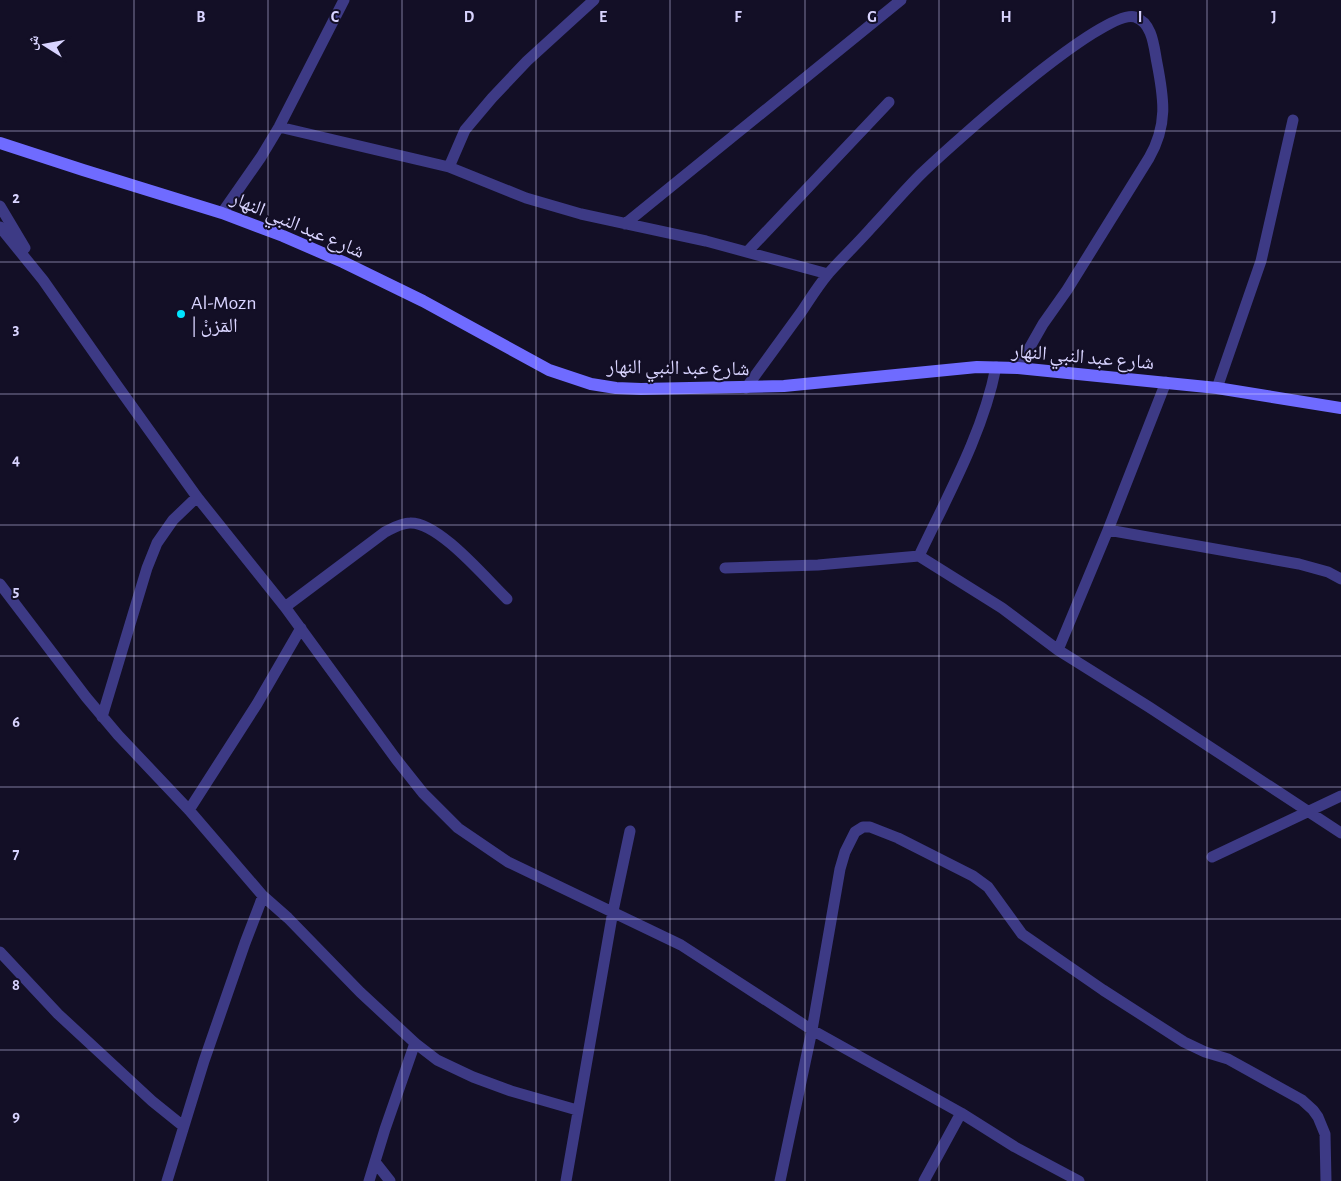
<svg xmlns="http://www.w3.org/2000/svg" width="1341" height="1181" viewBox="0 0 1341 1181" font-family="'Alegreya Sans','Noto Naskh Arabic',sans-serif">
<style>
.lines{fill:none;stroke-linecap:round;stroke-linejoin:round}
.street{stroke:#3d3a85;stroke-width:11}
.secondary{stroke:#6f6bff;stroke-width:12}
.grid{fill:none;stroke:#d9d4ff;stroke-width:1;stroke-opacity:0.55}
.poi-dot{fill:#00e5ff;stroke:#130f26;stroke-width:2}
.labels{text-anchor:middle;stroke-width:4;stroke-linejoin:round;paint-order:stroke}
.street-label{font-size:20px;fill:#d9d4ff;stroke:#130f26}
.poi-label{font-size:20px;fill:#d9d4ff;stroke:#130f26;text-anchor:start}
.grid-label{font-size:16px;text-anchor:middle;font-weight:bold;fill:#d9d4ff;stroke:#130f26;stroke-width:4;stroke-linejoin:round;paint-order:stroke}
</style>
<rect width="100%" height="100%" fill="#130f26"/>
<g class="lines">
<path class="street" d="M 594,0 L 527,61 L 492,98 L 465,130 L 449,167 L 526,198 L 581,214 L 706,241 L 828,274
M 279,127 L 449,167
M 0,206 L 25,248
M 222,213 L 261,157 L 279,127 L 344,0
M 625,224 L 901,0
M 0,227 L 43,280 L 116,384 L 197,497 L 285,607 L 396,759 L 423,793 L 458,828 L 508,862 L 681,945 L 812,1030 L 961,1113 L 1015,1147 L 1079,1181
M 747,252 L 889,102
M 746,388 C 765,362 783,337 802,311 C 810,299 818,286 828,274 C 842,258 858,243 872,227 C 888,210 904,191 921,174 C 948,148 1104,7 1135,17 C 1153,23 1154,48 1157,63 C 1164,99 1168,125 1149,158 L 1067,290 L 1043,324 L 1018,368
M 1217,388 L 1261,261 L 1293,120
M 1108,530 L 1299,564 L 1328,572 L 1341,579
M 919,556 C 948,495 983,433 996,367
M 725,568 L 818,565 L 919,556 L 1002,608 L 1058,650 L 1149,707 L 1341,833
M 0,584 L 86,697 L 118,735 L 189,810 L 263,896 L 288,918 L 360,992 L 415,1043 L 437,1060 L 473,1077 L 511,1091 L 577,1110
M 285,607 L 385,532 C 393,528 401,523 410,523 C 439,522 486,579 507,599
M 1058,650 L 1108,530 L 1166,382
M 102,717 L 147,568 L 157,543 L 173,520 L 197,497
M 189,810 L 257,704 L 301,628
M 1212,857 L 1341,796
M 0,952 L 58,1014 L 152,1101 L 183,1126
M 375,1162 L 390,1181
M 167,1181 L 204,1061 L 245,943 L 263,896
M 369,1181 L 385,1129 L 415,1043
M 566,1181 L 613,911 L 630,831
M 780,1181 L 812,1030 L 840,869 L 845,852 L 855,832 L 863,827 L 870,827 L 898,838 L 973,876 L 988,887 L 1022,934 L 1103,990 L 1184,1042 L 1205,1052 L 1228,1059 L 1302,1100 L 1313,1110 L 1318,1117 L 1325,1134 L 1326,1181
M 924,1181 L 961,1113"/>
<path class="secondary" d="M 0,143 L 83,170 L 222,213 L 283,236 L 343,262 L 423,301 L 549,370 L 591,384 L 616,388 L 641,389 L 784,386 L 977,367 L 1018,368 L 1217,388 L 1341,408"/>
</g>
<path class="grid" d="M 134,0 L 134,1181M 268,0 L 268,1181M 402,0 L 402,1181M 536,0 L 536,1181M 670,0 L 670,1181M 805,0 L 805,1181M 939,0 L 939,1181M 1073,0 L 1073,1181M 1207,0 L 1207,1181M 0,131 L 1341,131M 0,262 L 1341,262M 0,394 L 1341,394M 0,525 L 1341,525M 0,656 L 1341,656M 0,787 L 1341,787M 0,919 L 1341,919M 0,1050 L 1341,1050"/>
<circle class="poi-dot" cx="181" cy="314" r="5"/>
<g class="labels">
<g class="street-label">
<text transform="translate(298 224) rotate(23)" y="7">شارع عبد النبي النهار</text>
<text transform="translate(1083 356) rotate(5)" y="7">شارع عبد النبي النهار</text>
<text transform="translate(678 367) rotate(1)" y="7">شارع عبد النبي النهار</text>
</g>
<g class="poi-label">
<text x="191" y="309">Al-Mozn<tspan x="191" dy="23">| المٓزنْ</tspan></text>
</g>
</g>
<g class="grid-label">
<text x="201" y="22">B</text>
<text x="335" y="22">C</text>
<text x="469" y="22">D</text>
<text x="603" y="22">E</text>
<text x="738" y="22">F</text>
<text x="872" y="22">G</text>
<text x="1006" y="22">H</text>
<text x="1140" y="22">I</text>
<text x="1274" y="22">J</text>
<text x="16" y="203">2</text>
<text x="16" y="334">3</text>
<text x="16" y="465">4</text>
<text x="16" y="596">5</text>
<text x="16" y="727">6</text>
<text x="16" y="859">7</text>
<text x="16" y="990">8</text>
<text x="16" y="1121">9</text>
</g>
<g transform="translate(45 45) rotate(281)" stroke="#130f26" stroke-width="4" paint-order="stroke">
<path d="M0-4L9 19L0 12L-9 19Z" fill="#d9d4ff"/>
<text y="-8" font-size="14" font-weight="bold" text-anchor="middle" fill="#d9d4ff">ش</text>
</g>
</svg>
